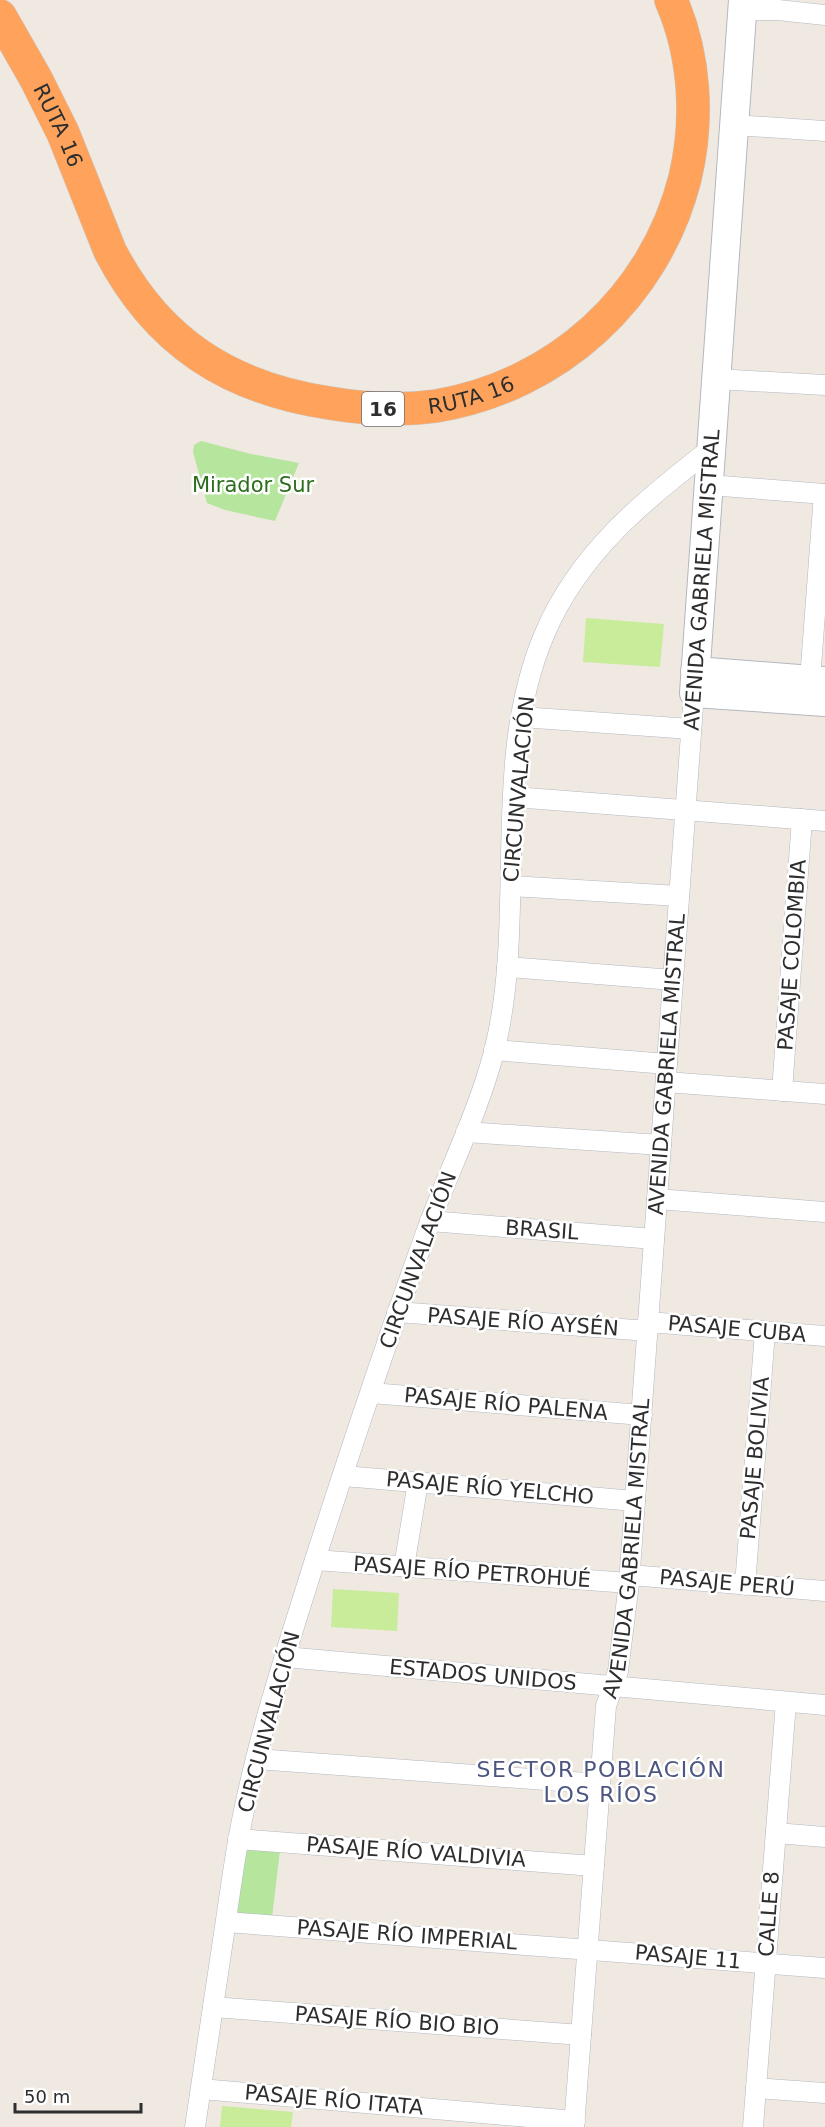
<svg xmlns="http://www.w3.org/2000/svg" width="825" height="2127" viewBox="0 0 825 2127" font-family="'DejaVu Sans',sans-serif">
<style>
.green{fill:#b6e59e}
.pitch{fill:#c9ec9a}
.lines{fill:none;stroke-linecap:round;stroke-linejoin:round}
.street-casing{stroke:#b4b7c1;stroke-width:21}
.secondary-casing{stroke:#b4b7c1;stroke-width:30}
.highway-casing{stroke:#c9c9c9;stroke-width:34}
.street{stroke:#fff;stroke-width:20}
.secondary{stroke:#fff;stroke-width:28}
.highway{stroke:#ffa35c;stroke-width:33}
.labels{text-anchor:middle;stroke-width:5;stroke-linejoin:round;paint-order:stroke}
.shield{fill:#fff;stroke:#6d6d6d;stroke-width:1.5}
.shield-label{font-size:20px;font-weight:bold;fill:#2e2e2e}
.street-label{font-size:21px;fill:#2e2e2e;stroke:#fff}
.park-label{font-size:21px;fill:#2c6e1b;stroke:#fff}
.neighbourhood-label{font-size:22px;letter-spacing:1.5px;fill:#4d5680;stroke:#fff}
</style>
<rect width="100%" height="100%" fill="#efe9e1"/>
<path class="green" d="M 201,441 L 251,454 L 299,463 L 275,521 L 225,510 L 207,503 L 193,452 L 194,445 Z
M 241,1846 L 280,1850 L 272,1918 L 234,1914 Z"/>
<path class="pitch" d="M 586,618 L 664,624 L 660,667 L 583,662 Z
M 333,1589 L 399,1593 L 397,1631 L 331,1627 Z
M 222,2106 L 293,2112 L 291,2127 L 220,2127 Z"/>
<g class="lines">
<g class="street-casing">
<g id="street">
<path d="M 744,10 L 778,10 L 825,15"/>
<path d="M 735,125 L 825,131"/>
<path d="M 716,379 L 825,385"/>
<path d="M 709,485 L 825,494"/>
<path d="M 810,680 L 824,494"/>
<path d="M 521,717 L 691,729"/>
<path d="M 514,797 L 825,821"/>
<path d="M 511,886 L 679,896"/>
<path d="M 507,967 L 673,980"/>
<path d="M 494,1050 L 667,1064"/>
<path d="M 666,1082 L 825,1094"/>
<path d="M 782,1091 L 802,819"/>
<path d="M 466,1132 L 661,1145"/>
<path d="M 657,1199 L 825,1212"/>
<path d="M 430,1221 L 654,1239"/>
<path d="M 397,1312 L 648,1331"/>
<path d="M 648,1322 L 825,1336"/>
<path d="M 371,1393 L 642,1415"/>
<path d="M 344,1476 L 635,1501"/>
<path d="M 315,1560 L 629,1583"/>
<path d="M 404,1567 L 418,1482"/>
<path d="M 630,1575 L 825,1591"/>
<path d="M 745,1585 L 765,1332"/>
<path d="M 285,1657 L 825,1705"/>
<path d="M 256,1759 L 600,1784"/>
<path d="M 776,1833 L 825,1837"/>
<path d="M 238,1839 L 594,1866"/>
<path d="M 226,1922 L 825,1968"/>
<path d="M 213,2007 L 581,2035"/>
<path d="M 756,2088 L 825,2093"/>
<path d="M 201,2089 L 575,2121"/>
<path d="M 195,2127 C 204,2064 214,2002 223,1940 C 230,1895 235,1850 245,1806 C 262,1724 289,1643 314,1563 C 350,1451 387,1340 427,1230 C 449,1170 478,1113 494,1052 C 528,918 489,762 545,633 C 579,553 644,500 712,448"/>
<path id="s1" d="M 574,2127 L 606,1706 L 618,1671 L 629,1583 L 694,693"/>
<path d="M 753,2127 L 786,1702"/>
</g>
</g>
<g class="secondary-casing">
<path id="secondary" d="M 743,0 L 694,693 L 825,702
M 695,671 L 825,681"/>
</g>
<g class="highway-casing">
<g id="highway">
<path id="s2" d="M 0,16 L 36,79 L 63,133 L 110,251 C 157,342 229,388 329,403 C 364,409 401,411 436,406 C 557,386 655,297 685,178 C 699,119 695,55 671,0"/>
</g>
</g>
<use href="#street" class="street"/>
<use href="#secondary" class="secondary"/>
<use href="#highway" class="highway"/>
</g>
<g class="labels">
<rect class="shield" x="362" y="392" width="42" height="34" rx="4.5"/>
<g class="shield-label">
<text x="383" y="416">16</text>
</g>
<g class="street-label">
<text dy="7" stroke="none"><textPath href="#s2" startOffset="124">RUTA 16</textPath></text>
<text dy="7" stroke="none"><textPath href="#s2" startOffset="682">RUTA 16</textPath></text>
<text transform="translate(702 580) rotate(-86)" y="7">AVENIDA GABRIELA MISTRAL</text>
<text transform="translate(519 789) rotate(-85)" y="7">CIRCUNVALACIÓN</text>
<text transform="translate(792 955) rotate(-86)" y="7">PASAJE COLOMBIA</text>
<text dy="7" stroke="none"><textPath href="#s1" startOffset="1068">AVENIDA GABRIELA MISTRAL</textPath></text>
<text transform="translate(542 1230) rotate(4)" y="7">BRASIL</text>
<text transform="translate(418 1260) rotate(-70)" y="7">CIRCUNVALACIÓN</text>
<text transform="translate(523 1322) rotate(4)" y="7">PASAJE RÍO AYSÉN</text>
<text transform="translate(737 1329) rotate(5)" y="7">PASAJE CUBA</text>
<text transform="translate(506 1404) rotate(5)" y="7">PASAJE RÍO PALENA</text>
<text transform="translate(755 1458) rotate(-85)" y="7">PASAJE BOLIVIA</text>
<text transform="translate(490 1488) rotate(5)" y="7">PASAJE RÍO YELCHO</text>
<text dy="7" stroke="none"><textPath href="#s1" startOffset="582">AVENIDA GABRIELA MISTRAL</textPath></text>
<text transform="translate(472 1572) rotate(4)" y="7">PASAJE RÍO PETROHUÉ</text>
<text transform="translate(727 1583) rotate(5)" y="7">PASAJE PERÚ</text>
<text transform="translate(483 1675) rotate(5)" y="7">ESTADOS UNIDOS</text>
<text transform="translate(269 1722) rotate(-75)" y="7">CIRCUNVALACIÓN</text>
<text transform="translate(416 1852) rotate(4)" y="7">PASAJE RÍO VALDIVIA</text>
<text transform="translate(769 1914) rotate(-86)" y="7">CALLE 8</text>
<text transform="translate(407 1935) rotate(4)" y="7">PASAJE RÍO IMPERIAL</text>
<text transform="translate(688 1957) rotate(5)" y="7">PASAJE 11</text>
<text transform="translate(397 2021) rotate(4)" y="7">PASAJE RÍO BIO BIO</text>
<text transform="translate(334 2100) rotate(5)" y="7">PASAJE RÍO ITATA</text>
</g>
<g class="park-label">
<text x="253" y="492">Mirador Sur</text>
</g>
<g class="neighbourhood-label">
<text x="601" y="1777">SECTOR POBLACIÓN<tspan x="601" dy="25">LOS RÍOS</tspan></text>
</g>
</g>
<path d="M15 2103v9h126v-9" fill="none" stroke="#2e2e2e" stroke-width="3"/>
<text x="24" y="2103" font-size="18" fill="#2e2e2e" stroke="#ffffff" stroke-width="4.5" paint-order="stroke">50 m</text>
</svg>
